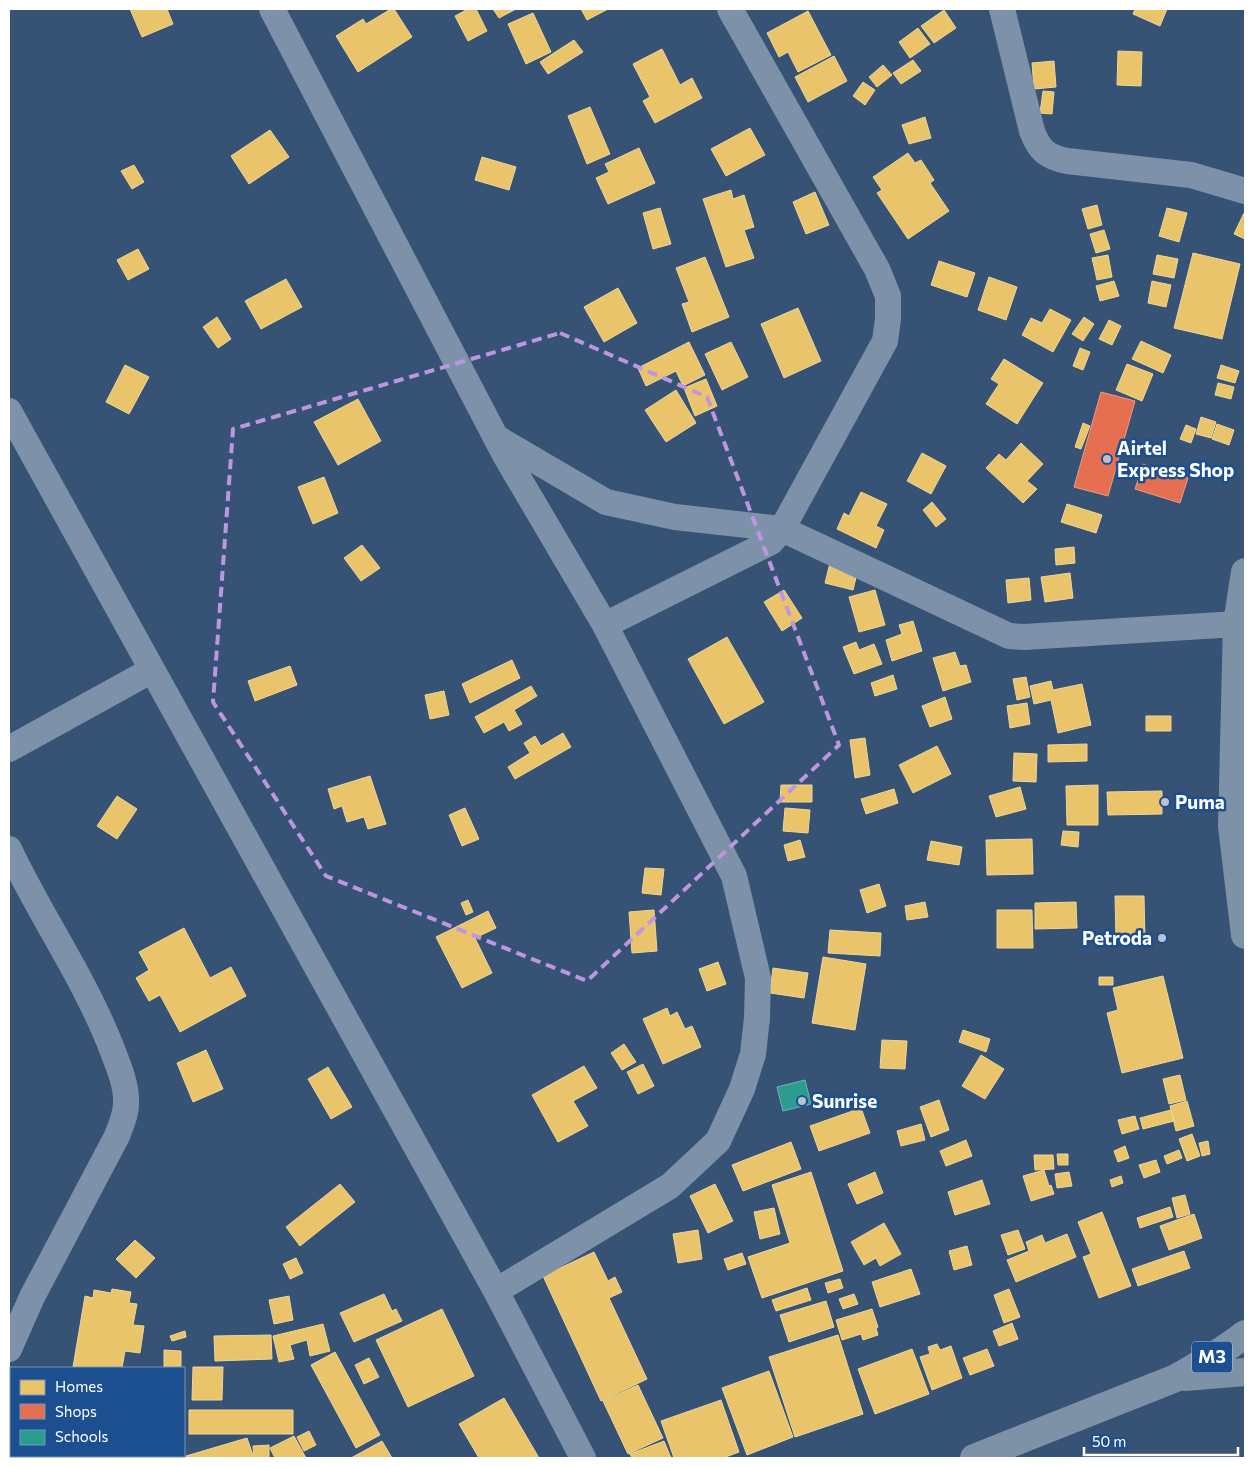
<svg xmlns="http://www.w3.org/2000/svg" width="1254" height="1467" viewBox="0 0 1254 1467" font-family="Commissioner,sans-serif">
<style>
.homes{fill:#e9c46a;stroke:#f0d697}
.shops{fill:#e76f51;stroke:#ee9a85}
.schools{fill:#2a9d8f;stroke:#6abab1}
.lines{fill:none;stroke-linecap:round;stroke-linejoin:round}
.minor{stroke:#7d92a8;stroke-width:26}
.highway{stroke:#7e92a7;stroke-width:28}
.marked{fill:none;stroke:#bd96df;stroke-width:4;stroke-dasharray:10 6;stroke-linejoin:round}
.poi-dot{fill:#b9c2ce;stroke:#1b4f8f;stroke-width:2}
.labels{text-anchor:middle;stroke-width:5;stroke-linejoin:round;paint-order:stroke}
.shield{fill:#1b4f8f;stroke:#bbcadd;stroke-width:1}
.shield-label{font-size:18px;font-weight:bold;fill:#fff}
.poi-label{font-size:19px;font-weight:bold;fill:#fff;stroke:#1b4f8f;text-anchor:start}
</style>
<rect width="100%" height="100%" fill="#365274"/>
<path class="homes" d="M 130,9 L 167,9 L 173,24 L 142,37 Z
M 391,9 L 394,9 L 412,37 L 358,72 L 336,36 L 363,19 L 366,24 Z
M 468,9 L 476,9 L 487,31 L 468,41 L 455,16 Z
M 493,9 L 516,9 L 499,18 Z
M 581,9 L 608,9 L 587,20 Z
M 1135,9 L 1167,9 L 1160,26 L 1133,14 Z
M 944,10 L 956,28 L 934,43 L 921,26 Z
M 808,11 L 831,55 L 798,72 L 788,52 L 779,57 L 767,33 Z
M 533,13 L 551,52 L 526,64 L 508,24 Z
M 918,28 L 930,44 L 910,58 L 899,42 Z
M 574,40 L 583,52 L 548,74 L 540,62 Z
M 662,49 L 680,85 L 692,78 L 702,98 L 655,123 L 643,101 L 650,97 L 633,64 Z
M 1118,51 L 1142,52 L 1141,86 L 1117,85 Z
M 834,56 L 847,81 L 808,102 L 795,77 Z
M 913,60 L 921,71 L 901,84 L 893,73 Z
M 1054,61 L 1056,87 L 1034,89 L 1032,63 Z
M 883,65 L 892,75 L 877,87 L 869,77 Z
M 863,82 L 875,90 L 865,105 L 853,96 Z
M 1043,91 L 1054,92 L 1052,114 L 1040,113 Z
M 590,107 L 610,154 L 587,164 L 568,116 Z
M 925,117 L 931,138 L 909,144 L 902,125 Z
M 750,128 L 765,155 L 726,176 L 711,149 Z
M 270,130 L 289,157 L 249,184 L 231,156 Z
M 639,148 L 655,183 L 608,204 L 596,178 L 609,172 L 605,164 Z
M 908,153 L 915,163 L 921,160 L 934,180 L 930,183 L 949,211 L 908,239 L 877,193 L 882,190 L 873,177 Z
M 482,157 L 516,167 L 509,190 L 475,180 Z
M 134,165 L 144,182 L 132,189 L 121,171 Z
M 731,190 L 733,199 L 744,195 L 754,227 L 744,230 L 754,258 L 726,267 L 703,199 Z
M 815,192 L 829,225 L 806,234 L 793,202 Z
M 1097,205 L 1102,225 L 1088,229 L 1082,209 Z
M 660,208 L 671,244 L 653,249 L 643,213 Z
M 1167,208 L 1187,213 L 1179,242 L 1159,236 Z
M 1244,213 L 1245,213 L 1245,239 L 1234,234 Z
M 1104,230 L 1110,249 L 1096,253 L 1090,234 Z
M 138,249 L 149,269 L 128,280 L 117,260 Z
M 1193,253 L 1240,264 L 1222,339 L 1174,328 Z
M 1108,255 L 1112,277 L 1097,280 L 1092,258 Z
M 1157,255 L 1178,259 L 1174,278 L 1153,274 Z
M 705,257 L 729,317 L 692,332 L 682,304 L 689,302 L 676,268 Z
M 939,261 L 975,273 L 967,297 L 931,285 Z
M 989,277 L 1017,287 L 1006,320 L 978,310 Z
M 286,279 L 302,307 L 261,329 L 245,301 Z
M 1114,281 L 1119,296 L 1100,301 L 1096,286 Z
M 1152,281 L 1171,285 L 1166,307 L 1148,303 Z
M 618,288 L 637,323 L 604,342 L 584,307 Z
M 798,308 L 821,361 L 784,378 L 761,324 Z
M 1050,309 L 1071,320 L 1053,352 L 1022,335 L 1031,318 L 1042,323 Z
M 217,317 L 231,339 L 218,348 L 203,327 Z
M 1084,317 L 1094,324 L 1083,341 L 1072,334 Z
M 1109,320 L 1121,326 L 1112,345 L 1099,339 Z
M 1141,341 L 1171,355 L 1163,373 L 1132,359 Z
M 689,342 L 705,375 L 683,386 L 676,371 L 646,386 L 638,368 Z
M 731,342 L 748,377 L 722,390 L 705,354 Z
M 1080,348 L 1090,352 L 1083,370 L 1073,366 Z
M 1004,359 L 1043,383 L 1017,424 L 986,404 L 999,384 L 991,379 Z
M 1127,364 L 1153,374 L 1142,401 L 1116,390 Z
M 125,365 L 149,377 L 129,414 L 106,402 Z
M 1221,365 L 1239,371 L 1235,383 L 1217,378 Z
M 706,379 L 717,406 L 695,416 L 684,388 Z
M 1218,383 L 1234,387 L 1231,399 L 1215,395 Z
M 676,390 L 696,423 L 666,442 L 645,410 Z
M 358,399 L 381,441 L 338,465 L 314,422 Z
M 1201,417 L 1216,422 L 1211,438 L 1196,434 Z
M 1083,423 L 1090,426 L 1081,449 L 1075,447 Z
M 1217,424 L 1234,430 L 1229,445 L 1212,439 Z
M 1186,425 L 1196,429 L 1191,443 L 1180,439 Z
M 1021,443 L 1043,464 L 1027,481 L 1037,489 L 1023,503 L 986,468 L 999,454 L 1006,460 Z
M 922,453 L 946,466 L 931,494 L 907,481 Z
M 324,477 L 338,513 L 313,524 L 298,487 Z
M 861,492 L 887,504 L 876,526 L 884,530 L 876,548 L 837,529 L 844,513 L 849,516 Z
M 932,502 L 946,519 L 936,527 L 923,510 Z
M 1067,504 L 1102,515 L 1096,533 L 1061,522 Z
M 362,545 L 380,568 L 361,581 L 344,558 Z
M 1074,547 L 1075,563 L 1056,565 L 1055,549 Z
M 830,563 L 858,569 L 853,590 L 825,583 Z
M 1070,573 L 1073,598 L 1045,602 L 1041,577 Z
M 1029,578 L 1031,600 L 1008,603 L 1006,580 Z
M 784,590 L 802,618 L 782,631 L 764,602 Z
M 875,590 L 885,625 L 859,632 L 849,597 Z
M 913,621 L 922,651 L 892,661 L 886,640 L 902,634 L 899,625 Z
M 727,637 L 764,702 L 724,724 L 688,659 Z
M 856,642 L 859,650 L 874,644 L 882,664 L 854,674 L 843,647 Z
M 955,652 L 960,666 L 966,665 L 971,682 L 943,691 L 933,658 Z
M 512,660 L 520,678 L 470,703 L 462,684 Z
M 290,666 L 297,685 L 255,701 L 248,681 Z
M 893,675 L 897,689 L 875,696 L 871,683 Z
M 1026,677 L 1030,697 L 1017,700 L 1013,679 Z
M 1051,681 L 1053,690 L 1082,684 L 1091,725 L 1058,733 L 1051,700 L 1034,704 L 1030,686 Z
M 531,686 L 537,696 L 514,710 L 522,724 L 509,731 L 504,722 L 484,733 L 475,717 Z
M 444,691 L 449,715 L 430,719 L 425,695 Z
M 945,697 L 952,719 L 930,727 L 922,706 Z
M 1027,703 L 1030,724 L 1010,728 L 1007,706 Z
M 1146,716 L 1171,716 L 1171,731 L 1146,731 Z
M 563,733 L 571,747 L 515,779 L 508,767 L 530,753 L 524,743 L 535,736 L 541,746 Z
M 865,738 L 870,775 L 855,778 L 850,740 Z
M 1087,744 L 1087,761 L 1048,762 L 1048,745 Z
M 937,746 L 951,774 L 913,793 L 899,765 Z
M 1014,753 L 1037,754 L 1036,782 L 1013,781 Z
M 370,776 L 386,824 L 368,829 L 364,817 L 347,822 L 342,806 L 334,809 L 328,789 Z
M 781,785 L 812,785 L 812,802 L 780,802 Z
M 1098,785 L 1098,825 L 1067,825 L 1066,786 Z
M 1020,787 L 1026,809 L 996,817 L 989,796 Z
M 894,789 L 898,803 L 866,814 L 861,799 Z
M 1162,791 L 1162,814 L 1108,815 L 1107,792 Z
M 117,796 L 137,809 L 117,839 L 97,826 Z
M 465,808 L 479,839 L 462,846 L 449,815 Z
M 785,808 L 810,810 L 808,833 L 783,831 Z
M 1063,831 L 1079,832 L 1078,847 L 1061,845 Z
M 1032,839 L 1033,874 L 987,875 L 986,840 Z
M 800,840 L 805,857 L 788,861 L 784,845 Z
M 931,841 L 962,847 L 959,865 L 927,860 Z
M 645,868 L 664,869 L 661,895 L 642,893 Z
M 879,884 L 886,906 L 867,913 L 860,890 Z
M 1115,896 L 1144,896 L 1145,939 L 1116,940 Z
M 468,900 L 473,912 L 466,915 L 461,903 Z
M 925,902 L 928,917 L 907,920 L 905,906 Z
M 1076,902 L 1077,928 L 1035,929 L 1035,903 Z
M 654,910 L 657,951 L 632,953 L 629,912 Z
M 997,910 L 1032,910 L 1033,948 L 997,948 Z
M 488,911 L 496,928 L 475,938 L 492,973 L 462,988 L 436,937 Z
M 184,928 L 210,978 L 231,967 L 246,996 L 180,1032 L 160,995 L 149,1001 L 136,978 L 149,970 L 139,952 Z
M 830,930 L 881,933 L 880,956 L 828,953 Z
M 823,957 L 866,964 L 855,1030 L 812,1023 Z
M 718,962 L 726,984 L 707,991 L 699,969 Z
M 773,968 L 808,973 L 804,998 L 770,993 Z
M 1163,976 L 1183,1058 L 1122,1073 L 1107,1013 L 1118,1010 L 1113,988 Z
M 1099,977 L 1113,977 L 1113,985 L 1099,985 Z
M 667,1008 L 670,1016 L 677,1012 L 685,1029 L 692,1026 L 701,1047 L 663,1064 L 643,1019 Z
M 963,1030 L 990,1039 L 986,1052 L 959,1042 Z
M 882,1040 L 907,1041 L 905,1069 L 880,1068 Z
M 624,1044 L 636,1062 L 622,1070 L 611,1053 Z
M 206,1050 L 223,1089 L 193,1102 L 177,1063 Z
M 981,1055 L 1004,1069 L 985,1099 L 962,1086 Z
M 643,1064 L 654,1086 L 638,1094 L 627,1072 Z
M 584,1066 L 597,1088 L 573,1101 L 588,1126 L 558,1142 L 532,1095 Z
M 328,1067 L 352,1107 L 331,1119 L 308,1079 Z
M 1180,1075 L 1186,1100 L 1169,1104 L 1163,1079 Z
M 939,1100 L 949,1130 L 931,1137 L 920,1107 Z
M 1187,1101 L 1194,1126 L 1176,1131 L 1170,1106 Z
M 861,1108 L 870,1133 L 819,1151 L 810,1126 Z
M 1171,1110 L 1174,1121 L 1143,1129 L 1140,1118 Z
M 1135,1116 L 1139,1129 L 1122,1134 L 1118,1120 Z
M 921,1124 L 925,1140 L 901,1146 L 897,1131 Z
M 1192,1134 L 1200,1156 L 1187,1161 L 1179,1139 Z
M 966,1140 L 972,1156 L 946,1166 L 940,1151 Z
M 1208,1141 L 1210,1154 L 1202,1156 L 1199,1143 Z
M 791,1142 L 801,1169 L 743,1191 L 732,1165 Z
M 1125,1146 L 1129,1158 L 1118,1162 L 1114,1151 Z
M 1179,1150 L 1182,1158 L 1167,1164 L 1164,1156 Z
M 1057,1154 L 1068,1154 L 1068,1165 L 1058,1165 Z
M 1034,1155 L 1053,1155 L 1054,1169 L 1035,1170 Z
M 1156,1160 L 1160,1172 L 1144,1178 L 1139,1165 Z
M 1044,1170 L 1049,1186 L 1051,1185 L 1054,1194 L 1031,1201 L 1023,1176 Z
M 811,1172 L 843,1271 L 762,1298 L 748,1257 L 790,1243 L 772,1185 Z
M 875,1172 L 883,1193 L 857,1204 L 848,1184 Z
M 1069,1172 L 1072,1186 L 1057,1188 L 1055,1174 Z
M 1121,1176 L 1123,1183 L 1112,1187 L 1110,1180 Z
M 982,1180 L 990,1204 L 955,1215 L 948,1192 Z
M 340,1184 L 355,1202 L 300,1246 L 286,1227 Z
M 715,1184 L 733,1221 L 708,1233 L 690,1196 Z
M 1185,1195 L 1190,1214 L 1177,1218 L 1172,1198 Z
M 1170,1207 L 1173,1217 L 1140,1228 L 1137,1218 Z
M 774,1208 L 780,1234 L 760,1239 L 754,1212 Z
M 1102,1212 L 1131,1286 L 1099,1298 L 1083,1257 L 1091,1254 L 1078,1222 Z
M 1194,1214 L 1202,1238 L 1169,1250 L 1160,1226 Z
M 884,1223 L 901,1254 L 880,1266 L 876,1258 L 864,1265 L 851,1242 Z
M 698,1230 L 702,1259 L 678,1263 L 673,1234 Z
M 1018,1230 L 1025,1249 L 1008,1255 L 1001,1235 Z
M 1067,1234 L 1076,1257 L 1016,1282 L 1007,1260 L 1029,1251 L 1026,1242 L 1042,1235 L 1045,1243 Z
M 135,1240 L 155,1258 L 136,1278 L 116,1259 Z
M 967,1246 L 972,1265 L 954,1270 L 949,1251 Z
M 1184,1251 L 1190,1268 L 1138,1286 L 1132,1269 Z
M 594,1252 L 608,1281 L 615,1277 L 622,1292 L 609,1298 L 647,1379 L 601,1401 L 543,1276 Z
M 742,1253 L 746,1264 L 728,1270 L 724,1259 Z
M 296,1258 L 303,1273 L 290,1279 L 283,1264 Z
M 911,1269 L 920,1294 L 880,1307 L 872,1282 Z
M 840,1279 L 843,1288 L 828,1293 L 825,1283 Z
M 807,1288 L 811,1300 L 776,1311 L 772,1300 Z
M 112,1289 L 131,1292 L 129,1303 L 137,1304 L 133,1325 L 144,1326 L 140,1353 L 125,1351 L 122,1368 L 84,1368 L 73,1367 L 85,1296 L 93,1298 L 94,1290 L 111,1293 Z
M 1009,1289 L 1020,1317 L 1004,1323 L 994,1295 Z
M 384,1294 L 392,1311 L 396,1309 L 402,1321 L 354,1342 L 340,1313 Z
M 854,1294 L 858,1304 L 843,1309 L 839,1299 Z
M 289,1296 L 293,1320 L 274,1324 L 269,1300 Z
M 826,1301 L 834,1327 L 789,1342 L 780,1315 Z
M 442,1309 L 474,1376 L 408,1407 L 376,1340 Z
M 872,1309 L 878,1327 L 876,1328 L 878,1335 L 863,1340 L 861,1334 L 842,1340 L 836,1320 Z
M 1012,1323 L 1018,1339 L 999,1346 L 993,1331 Z
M 323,1324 L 330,1351 L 310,1356 L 307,1340 L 290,1345 L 294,1359 L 279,1362 L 273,1336 Z
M 185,1331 L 186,1337 L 172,1341 L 170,1336 Z
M 271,1335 L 272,1359 L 215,1361 L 214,1336 Z
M 838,1335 L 863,1414 L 795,1437 L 769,1357 Z
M 937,1344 L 940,1350 L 951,1346 L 962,1378 L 932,1390 L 920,1357 L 930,1354 L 928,1347 Z
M 912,1349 L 929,1394 L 875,1414 L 858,1369 Z
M 987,1349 L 994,1366 L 970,1375 L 963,1358 Z
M 164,1350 L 181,1351 L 181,1368 L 164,1368 Z
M 335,1352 L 380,1435 L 356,1448 L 311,1365 Z
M 369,1358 L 379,1377 L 364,1384 L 355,1365 Z
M 193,1367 L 223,1367 L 222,1400 L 192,1400 Z
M 769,1371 L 793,1437 L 747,1455 L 722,1388 Z
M 638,1385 L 663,1438 L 628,1454 L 603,1401 Z
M 504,1398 L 539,1458 L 479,1458 L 459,1424 Z
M 721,1400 L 739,1452 L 723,1458 L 674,1458 L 661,1421 Z
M 189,1410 L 293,1410 L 293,1434 L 189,1434 Z
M 309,1431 L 316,1445 L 304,1451 L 297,1437 Z
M 294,1436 L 306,1458 L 275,1458 L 270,1448 Z
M 247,1438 L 254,1458 L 186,1458 L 186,1456 Z
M 382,1441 L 392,1458 L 351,1458 Z
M 664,1441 L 671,1458 L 632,1458 L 630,1454 Z
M 269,1445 L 269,1458 L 254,1458 L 253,1446 Z"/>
<path class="shops" d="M 1101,392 L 1135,401 L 1108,496 L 1074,487 Z
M 1143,464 L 1188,478 L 1180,503 L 1135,489 Z"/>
<path class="schools" d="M 805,1080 L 811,1104 L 783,1111 L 777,1087 Z"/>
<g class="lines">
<path class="minor" d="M 272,9 L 505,455 L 605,625 L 734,876 L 758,978 L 757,1018 L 753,1054 L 742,1089 L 718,1141 L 670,1186 L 496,1291
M 1002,9 L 1032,131 C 1039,150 1047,157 1067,161 L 1191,175 L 1245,191
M 9,411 L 496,1291 L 583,1458
M 497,438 L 606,502 L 675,517 L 782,529 L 1009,636 L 1024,637 L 1237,624
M 605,625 L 771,542 L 782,529 L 885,341 L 888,319 L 888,296 L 877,269 L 730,9
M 9,749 L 152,670
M 9,849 C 41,917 85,979 112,1049 C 118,1065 126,1083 126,1100 C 127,1113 121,1125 117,1136 L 32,1297 L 9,1349"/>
<path class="highway" d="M 1245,572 L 1237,624 L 1232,826 L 1245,935
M 1185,1377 L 1245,1372
M 974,1458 L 1176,1378 C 1200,1364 1224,1351 1245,1334"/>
</g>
<path class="marked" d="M 560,333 L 707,397 L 839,745 L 587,981 L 326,876 L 213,702 L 233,429 Z"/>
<g class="poi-dot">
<circle cx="1107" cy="459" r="5"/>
<circle cx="1165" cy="802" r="5"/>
<circle cx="1162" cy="938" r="5"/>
<circle cx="802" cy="1101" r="5"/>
</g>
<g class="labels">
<rect class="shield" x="1192" y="1341.5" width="40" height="31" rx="4"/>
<g class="shield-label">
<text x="1212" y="1363">M3</text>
</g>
<g class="poi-label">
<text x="1117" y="455">Airtel<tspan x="1117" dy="22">Express Shop</tspan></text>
<text x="1175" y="809">Puma</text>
<text x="1152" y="945" text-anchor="end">Petroda</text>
<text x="812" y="1108">Sunrise</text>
</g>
</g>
<rect width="1254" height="1467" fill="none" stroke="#ffffff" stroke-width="20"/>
<rect x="10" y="1367" width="175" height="90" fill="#1b4f8f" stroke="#7695bc"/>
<rect x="20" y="1380" width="25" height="15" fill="#e9c46a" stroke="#7695bc"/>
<text x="55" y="1392" font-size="15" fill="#ffffff">Homes</text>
<rect x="20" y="1404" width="25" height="15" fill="#e76f51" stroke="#7695bc"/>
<text x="55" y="1417" font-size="15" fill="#ffffff">Shops</text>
<rect x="20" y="1430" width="25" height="15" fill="#2a9d8f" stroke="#7695bc"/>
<text x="55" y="1442" font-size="15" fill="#ffffff">Schools</text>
<path d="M1084 1447v8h154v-8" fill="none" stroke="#ffffff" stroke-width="2.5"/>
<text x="1092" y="1447" font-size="15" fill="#ffffff" stroke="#1b4f8f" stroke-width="4" paint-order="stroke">50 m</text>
</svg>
